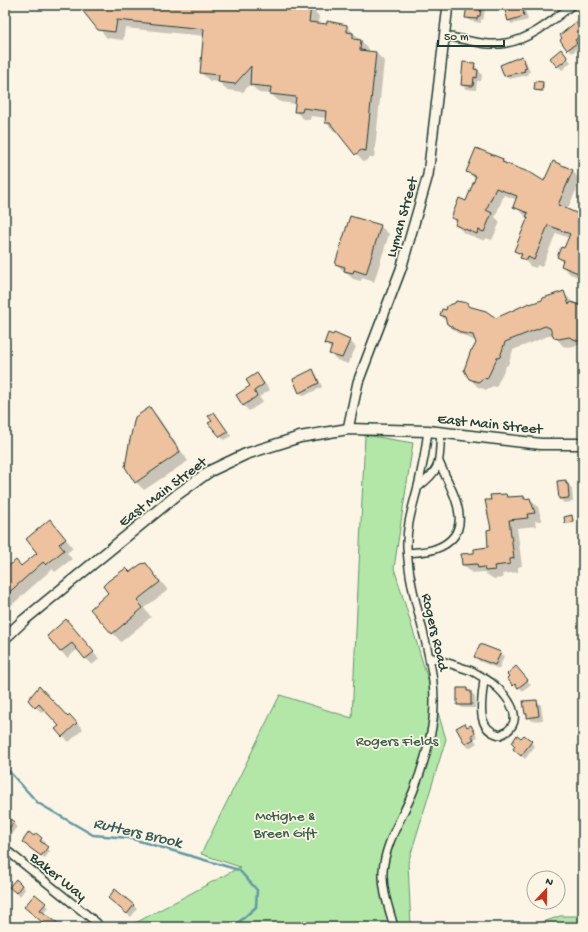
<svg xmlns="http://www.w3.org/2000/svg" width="588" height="932" viewBox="0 0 588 932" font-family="'Gochi Hand',sans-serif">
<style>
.park{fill:#b2e7a8;stroke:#68926e}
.shadow{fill:#0003}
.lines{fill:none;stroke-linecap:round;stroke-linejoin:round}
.stream{stroke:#6298a4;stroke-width:2.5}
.building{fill:#efc29f;stroke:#1f3d34}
.minor-casing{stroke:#1f3d34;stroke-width:10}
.tertiary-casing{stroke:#1f3d34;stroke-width:12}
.secondary-casing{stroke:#1f3d34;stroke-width:13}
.minor{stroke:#fcf5e5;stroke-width:7}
.tertiary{stroke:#fcf5e5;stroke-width:9}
.secondary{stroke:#fcf5e5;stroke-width:10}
.labels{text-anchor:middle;stroke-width:3.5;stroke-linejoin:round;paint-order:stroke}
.street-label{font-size:15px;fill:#1f3d34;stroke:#fcf5e5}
.park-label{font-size:15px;fill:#3c5f4b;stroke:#fcf5e5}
.water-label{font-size:16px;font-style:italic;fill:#355b59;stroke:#fcf5e5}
</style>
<rect width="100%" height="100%" fill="#fcf5e5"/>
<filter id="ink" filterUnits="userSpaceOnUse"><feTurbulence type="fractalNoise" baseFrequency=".025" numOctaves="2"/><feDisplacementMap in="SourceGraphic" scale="8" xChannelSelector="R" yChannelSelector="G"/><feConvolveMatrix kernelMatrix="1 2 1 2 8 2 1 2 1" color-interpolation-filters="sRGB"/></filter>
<g filter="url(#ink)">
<path class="park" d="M 365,435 L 413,443 L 394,568 L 446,739 L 408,863 L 411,927 L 128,927 L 240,867 L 201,854 L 280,695 L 352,718 Z
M 560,916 L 583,916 L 583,927 L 530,927 Z"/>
<path class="shadow" d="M 80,5 L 290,5 L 310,7 L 319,16 L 318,24 L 347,26 L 369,49 L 369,52 L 376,53 L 384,61 L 374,158 L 369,158 L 364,162 L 337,131 L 334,131 L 326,122 L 326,118 L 311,116 L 310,120 L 304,119 L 295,111 L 296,104 L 280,102 L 271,94 L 259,93 L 250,84 L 243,92 L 227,90 L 219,82 L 210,81 L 201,73 L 205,36 L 125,28 L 123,40 L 107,38 Z
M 468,5 L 482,5 L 482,8 L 485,10 L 483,20 L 481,19 L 481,23 L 470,21 L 466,17 Z
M 521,6 L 525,10 L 528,20 L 512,24 L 508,20 Z
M 576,24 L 583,31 L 583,40 L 578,44 L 580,47 L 572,53 L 568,49 Z
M 564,54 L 571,62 L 562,70 L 558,66 Z
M 522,57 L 526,61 L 530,72 L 527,73 L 528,75 L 509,79 L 505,75 Z
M 474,64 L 482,75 L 481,81 L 477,81 L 476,90 L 466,89 L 462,85 Z
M 543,83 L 544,84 L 544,92 L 537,91 L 536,90 Z
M 503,160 L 508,165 L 545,182 L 572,171 L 581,180 L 567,210 L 580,216 L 583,208 L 583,279 L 570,274 L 562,266 L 563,263 L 558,257 L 565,250 L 569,238 L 556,233 L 542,267 L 537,265 L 536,268 L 530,266 L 515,250 L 528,218 L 514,206 L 517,200 L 504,195 L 495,217 L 500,222 L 492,240 L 486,238 L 485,241 L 464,233 L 456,225 L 457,222 L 452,217 L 466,203 L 476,180 L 467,171 Z
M 380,226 L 389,234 L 374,282 L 362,278 L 361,281 L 353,279 L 336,264 Z
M 563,292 L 573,303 L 583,308 L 583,353 L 580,345 L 568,347 L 563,346 L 553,334 L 513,350 L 508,365 L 506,366 L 496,387 L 493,386 L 487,390 L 478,387 L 469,378 L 477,342 L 456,332 L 441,315 L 467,304 L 471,308 L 496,319 Z
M 343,339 L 350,341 L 356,347 L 348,364 L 337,360 L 330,353 L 332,350 L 325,343 Z
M 313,371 L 317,375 L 322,387 L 304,396 L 300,392 Z
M 257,374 L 270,390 L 259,397 L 263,402 L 249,411 L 243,405 Z
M 150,408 L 158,417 L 188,461 L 144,490 L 136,482 Z
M 214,413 L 231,436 L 224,440 L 220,436 L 213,421 Z
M 566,481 L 572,489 L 573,502 L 564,503 L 560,499 Z
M 506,495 L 509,498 L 523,497 L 526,499 L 530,499 L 538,507 L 542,521 L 535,521 L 536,526 L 517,528 L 522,566 L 518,567 L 518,572 L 502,574 L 503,578 L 494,579 L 483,572 L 472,573 L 463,565 L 475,553 L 490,548 L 492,530 L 492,500 Z
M 572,516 L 575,523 L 568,524 L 566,523 Z
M 58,529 L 73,548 L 67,553 L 72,559 L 55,572 L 52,569 L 5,611 L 5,570 L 21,567 L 38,553 Z
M 146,564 L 168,590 L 144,608 L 151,617 L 121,642 L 92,609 L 130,573 Z
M 72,627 L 99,659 L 92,665 L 78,649 L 67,658 L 48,636 Z
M 500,653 L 504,656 L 499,669 L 479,661 L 476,657 Z
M 520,672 L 531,685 L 523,691 L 520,688 L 518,689 L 508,678 Z
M 467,689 L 475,696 L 475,708 L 462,708 L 458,704 Z
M 5,693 L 10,698 L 5,702 Z
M 45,693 L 68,718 L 70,716 L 83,729 L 69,742 L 63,736 L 60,726 L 46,710 L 42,713 L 29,700 Z
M 537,701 L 541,705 L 543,720 L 532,721 L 526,714 Z
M 471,726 L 478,737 L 474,739 L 477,743 L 469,748 L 465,744 L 468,728 Z
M 524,736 L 535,746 L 525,759 L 518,753 Z
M 5,816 L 17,827 L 11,834 L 5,829 Z
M 36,835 L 45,842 L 43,845 L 50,851 L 45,858 L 23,842 Z
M 22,885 L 25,889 L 20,896 L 14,891 Z
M 113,902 L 134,906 L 137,909 L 131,917 Z
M 45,904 L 49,907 L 43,914 L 58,925 L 61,922 L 67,927 L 50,927 L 29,910 Z"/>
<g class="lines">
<path class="stream" d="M 5,767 L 38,803 L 93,835 L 129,838 L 239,870 L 257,890 L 256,907 L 239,922 L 238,927"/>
</g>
<path class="building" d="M 78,5 L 311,6 L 309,22 L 327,24 L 327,21 L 347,25 L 347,32 L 353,33 L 353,39 L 361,40 L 360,50 L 376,52 L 366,151 L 361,150 L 355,155 L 330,123 L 325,123 L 326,111 L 303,108 L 302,112 L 294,112 L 296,97 L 270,94 L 271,87 L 250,85 L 251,66 L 235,84 L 218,82 L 219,75 L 200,73 L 204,29 L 117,20 L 115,32 L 98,30 Z
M 467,5 L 481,6 L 480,16 L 478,16 L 477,19 L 465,18 Z
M 522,5 L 524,16 L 508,21 L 505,10 Z
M 576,22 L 583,34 L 575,40 L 577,43 L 567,50 L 560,40 L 562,38 L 560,35 Z
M 561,49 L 568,58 L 557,67 L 550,58 Z
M 522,56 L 527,68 L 524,69 L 525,71 L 504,76 L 500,65 Z
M 463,62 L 475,63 L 474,69 L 478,70 L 477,78 L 474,77 L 473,86 L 461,85 Z
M 535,81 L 543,82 L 542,91 L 534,90 Z
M 476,148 L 503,159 L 502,162 L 531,173 L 544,181 L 553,161 L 573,170 L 558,205 L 583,216 L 583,275 L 561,266 L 563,260 L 557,257 L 561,247 L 564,248 L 570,234 L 548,225 L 534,260 L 528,257 L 527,260 L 520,258 L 522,254 L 514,251 L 528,217 L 526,217 L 528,213 L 513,207 L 517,196 L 496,188 L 486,210 L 492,213 L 484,232 L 478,230 L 477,234 L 455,225 L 457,220 L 451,218 L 459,198 L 466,201 L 476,176 L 466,172 Z
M 350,216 L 381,225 L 366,274 L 354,270 L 353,273 L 344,271 L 345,267 L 335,264 Z
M 564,291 L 569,305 L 571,302 L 583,306 L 583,343 L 569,337 L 559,339 L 554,338 L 550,328 L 545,326 L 505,342 L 500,357 L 497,358 L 487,379 L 484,378 L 478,382 L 469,379 L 464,370 L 471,350 L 473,349 L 476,343 L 473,335 L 462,333 L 447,324 L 445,317 L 440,315 L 442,309 L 446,310 L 447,306 L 455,303 L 456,301 L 468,303 L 468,306 L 486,311 L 496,318 L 529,303 L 530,304 L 542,300 L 543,298 Z
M 328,333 L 333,335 L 334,333 L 350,340 L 342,358 L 329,354 L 332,346 L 324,344 Z
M 313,369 L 319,383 L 299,393 L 293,379 Z
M 257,373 L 264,384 L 254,391 L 257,396 L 243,406 L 236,395 L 250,386 L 246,380 Z
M 150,407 L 180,452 L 135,483 L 125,467 L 129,444 L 135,417 Z
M 214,412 L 228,432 L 220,437 L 208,423 L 212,421 L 208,416 Z
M 566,480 L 566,484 L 568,484 L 569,498 L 559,499 L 557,481 Z
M 506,494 L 507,497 L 524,496 L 524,499 L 530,498 L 535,513 L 527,514 L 528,518 L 509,520 L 514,558 L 510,559 L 510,564 L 494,566 L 495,570 L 485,571 L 484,567 L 478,568 L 477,564 L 462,565 L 461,554 L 474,553 L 474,549 L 488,547 L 487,530 L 491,529 L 485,500 L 491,500 L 490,495 Z
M 572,515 L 573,522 L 565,523 L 564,517 Z
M 50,519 L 66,539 L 59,544 L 64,550 L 46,565 L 43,562 L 5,596 L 5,569 L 16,560 L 21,566 L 37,553 L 26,539 Z
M 146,563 L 160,582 L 137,600 L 143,608 L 112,634 L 90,609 L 108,593 L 103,586 L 108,581 L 126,568 L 130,572 L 141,564 Z
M 66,619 L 94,652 L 85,659 L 72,643 L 60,652 L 47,636 Z
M 480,644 L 501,652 L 495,665 L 474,657 Z
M 516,666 L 528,680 L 518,688 L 515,684 L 513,686 L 507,678 L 509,676 L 507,674 Z
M 39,686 L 68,717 L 70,715 L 77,723 L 62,737 L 55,729 L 59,726 L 39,704 L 35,708 L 28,700 Z
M 457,688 L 467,688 L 467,691 L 471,691 L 471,705 L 457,705 Z
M 537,700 L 539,716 L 527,718 L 527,714 L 525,714 L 523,701 Z
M 465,723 L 467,727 L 471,725 L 475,733 L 471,735 L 474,739 L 465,744 L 456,728 Z
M 517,735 L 521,738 L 524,735 L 532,741 L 521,756 L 513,749 L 515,746 L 512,743 Z
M 5,815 L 14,822 L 5,833 Z
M 29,832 L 34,836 L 36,833 L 42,838 L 40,841 L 48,847 L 41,856 L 22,842 Z
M 16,879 L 22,885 L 16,893 L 9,887 Z
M 115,889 L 134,905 L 127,914 L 108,898 Z
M 35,894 L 46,903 L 40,910 L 63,927 L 48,927 L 24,907 Z"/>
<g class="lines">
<g class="minor-casing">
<path id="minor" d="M 445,36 C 464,39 487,47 506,43 C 531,39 553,20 572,5
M 418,487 C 444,467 438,462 441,432
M 408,553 C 416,552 427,552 435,549 C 480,533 451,490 439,462
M 430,657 L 472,671 L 484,678 C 483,698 473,729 500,735 C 532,722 503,688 484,678
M 5,849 L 97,923
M 394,927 C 389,908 382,891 383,871 C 385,843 402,818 413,792 C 420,775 426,756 430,737 C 446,669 410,614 407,547 C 406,525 414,503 419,482 C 423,465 426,448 428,431"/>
</g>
<g class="tertiary-casing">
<path id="tertiary" d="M 348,429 L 358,382 L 401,269 L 428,175 L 448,5"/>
</g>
<g class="secondary-casing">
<path id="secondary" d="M 5,638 L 24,620 L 178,494 L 210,471 L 246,454 L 300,437 L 348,429 L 428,431 L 541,444 L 583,444"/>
</g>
<use href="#minor" class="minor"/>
<use href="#tertiary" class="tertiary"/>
<use href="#secondary" class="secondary"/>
</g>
</g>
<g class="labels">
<g class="street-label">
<text transform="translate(401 217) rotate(-74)" y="5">Lyman Street</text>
<text transform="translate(490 423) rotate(6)" y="5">East Main Street</text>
<text transform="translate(162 491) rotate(-37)" y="5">East Main Street</text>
<text transform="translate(436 632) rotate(77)" y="5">Rogers Road</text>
<text transform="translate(59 876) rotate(39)" y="5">Baker Way</text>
</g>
<g class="park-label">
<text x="397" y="745">Rogers Fields</text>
<text x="285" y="820">Mctighe &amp;<tspan x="285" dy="17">Breen Gift</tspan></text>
</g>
<g class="water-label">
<text transform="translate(138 831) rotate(13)" y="6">Rutters Brook</text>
</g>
</g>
<rect width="588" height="932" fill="none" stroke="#fcf5e5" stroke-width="20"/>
<rect x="10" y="10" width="568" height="912" fill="none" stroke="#1f3d34" stroke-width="1.5" filter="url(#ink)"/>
<g transform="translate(546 890) rotate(22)"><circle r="19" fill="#fcf5e5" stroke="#a4ab9e"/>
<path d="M0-3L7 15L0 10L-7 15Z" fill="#c8321e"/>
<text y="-6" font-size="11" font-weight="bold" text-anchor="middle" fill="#1f3d34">N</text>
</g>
<path d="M438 40v6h66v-6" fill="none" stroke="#1f3d34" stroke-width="2"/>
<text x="444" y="40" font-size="12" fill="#1f3d34" stroke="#fcf5e5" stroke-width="3" paint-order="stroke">50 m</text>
</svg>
